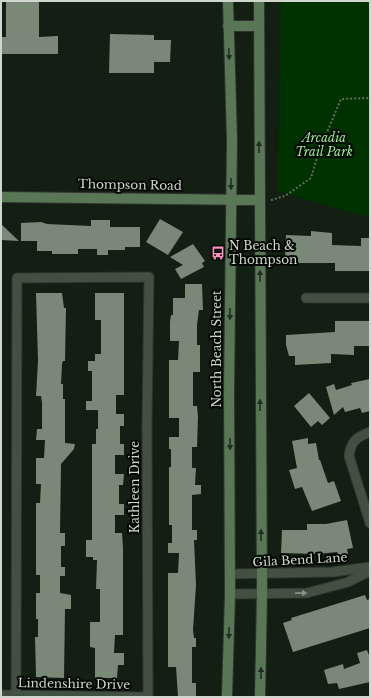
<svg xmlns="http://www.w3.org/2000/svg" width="371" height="698" viewBox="0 0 371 698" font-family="'Libre Baskerville',serif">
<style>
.green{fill:#003200}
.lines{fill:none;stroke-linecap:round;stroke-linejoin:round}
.stream{stroke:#064802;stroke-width:3.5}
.building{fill:#798877}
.street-casing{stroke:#2f362e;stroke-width:11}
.secondary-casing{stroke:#2f362e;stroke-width:12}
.path{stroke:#616b60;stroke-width:2;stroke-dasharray:2 2;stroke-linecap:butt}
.street{stroke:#425041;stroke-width:9}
.secondary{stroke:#597656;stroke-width:10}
.oneway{fill:#222e21}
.oneway2{fill:#889387}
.labels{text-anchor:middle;stroke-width:4;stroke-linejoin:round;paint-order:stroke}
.park-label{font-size:12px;font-style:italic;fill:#9bed92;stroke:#040804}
.street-label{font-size:12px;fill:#ced6cd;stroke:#040804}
.poi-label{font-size:12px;fill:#ced6cd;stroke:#040804;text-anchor:start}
</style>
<rect width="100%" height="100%" fill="#131f12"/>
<path class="green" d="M 281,1 L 370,1 L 370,215 L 359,215 L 278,191 Z"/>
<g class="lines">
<path class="stream" d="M 368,1 L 370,3"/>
</g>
<path class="building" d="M 6,1 L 39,1 L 39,37 L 58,36 L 58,54 L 1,54 L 1,37 L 6,37 Z
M 110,34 L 154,35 L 154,40 L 171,40 L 170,62 L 154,62 L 154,73 L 109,73 Z
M 160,219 L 183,232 L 168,255 L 146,242 Z
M 91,220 L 110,220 L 110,227 L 140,227 L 140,247 L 125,247 L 125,250 L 108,250 L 108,255 L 97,255 L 97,249 L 78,249 L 78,254 L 52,254 L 52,251 L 37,251 L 37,241 L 21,241 L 21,223 L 41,222 L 47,224 L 91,226 Z
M 1,224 L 19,241 L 1,240 Z
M 311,231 L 332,233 L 332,245 L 361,246 L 361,238 L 370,238 L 370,271 L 335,271 L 335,263 L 297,263 L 297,260 L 285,260 L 286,235 L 311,236 Z
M 193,244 L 205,261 L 202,263 L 204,267 L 181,279 L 175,269 L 183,265 L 170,257 Z
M 185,284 L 202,284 L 203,310 L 199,310 L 197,325 L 197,345 L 200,345 L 200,372 L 193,372 L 193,406 L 197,406 L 198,417 L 197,447 L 192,447 L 192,468 L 196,468 L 195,485 L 201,485 L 201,494 L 192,495 L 192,530 L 197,530 L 197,540 L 194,540 L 196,585 L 193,630 L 194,638 L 196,638 L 196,647 L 192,647 L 192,683 L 196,683 L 196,697 L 178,697 L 176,667 L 168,667 L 168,573 L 178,573 L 179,553 L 168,553 L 168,543 L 172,543 L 172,525 L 169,525 L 169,467 L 171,467 L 171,449 L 169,449 L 169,437 L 179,437 L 179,418 L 169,418 L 169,360 L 178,360 L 179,341 L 170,341 L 170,322 L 171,315 L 173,315 L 173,298 L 185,298 Z
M 36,293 L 62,293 L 64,308 L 66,308 L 65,361 L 63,361 L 62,364 L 61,384 L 63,384 L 63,399 L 65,399 L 65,443 L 75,444 L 74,449 L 61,464 L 60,533 L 65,533 L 65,546 L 61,546 L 61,567 L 65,567 L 65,576 L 60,576 L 60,593 L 71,595 L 71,609 L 65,609 L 64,678 L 36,677 L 36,675 L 35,637 L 38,637 L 38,619 L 36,619 L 36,593 L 40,593 L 40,575 L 36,575 L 36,503 L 40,503 L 41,484 L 36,484 L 36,458 L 44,458 L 45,440 L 36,440 L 37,429 L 42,429 L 42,403 L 41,396 L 36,396 L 38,361 Z
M 95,293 L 124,293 L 124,395 L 116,395 L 116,414 L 124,414 L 124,426 L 120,426 L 120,444 L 124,444 L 124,455 L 115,455 L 115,474 L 124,474 L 123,485 L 119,485 L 119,504 L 124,504 L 124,515 L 115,515 L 115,533 L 122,533 L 123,548 L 123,635 L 115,635 L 114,653 L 124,653 L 124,665 L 118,665 L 117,678 L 95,678 L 95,648 L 90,647 L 90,622 L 100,622 L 100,589 L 96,589 L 97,560 L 93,560 L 93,557 L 86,557 L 86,540 L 92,540 L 92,444 L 96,444 L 96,429 L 98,429 L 98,410 L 86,410 L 86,401 L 92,401 L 92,371 L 88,371 L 88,361 L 95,361 L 95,354 L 101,354 L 101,320 L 95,320 Z
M 335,321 L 370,321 L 370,346 L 354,346 L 354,355 L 331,354 L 331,363 L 295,365 L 295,356 L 289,356 L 286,345 L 286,335 L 335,332 Z
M 370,379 L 370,411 L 362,413 L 360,408 L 345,412 L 343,407 L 334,415 L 326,387 L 334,384 L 336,390 L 352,385 L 351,383 Z
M 309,393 L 330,418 L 322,425 L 318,421 L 311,427 L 294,406 Z
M 308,438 L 308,444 L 316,443 L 319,460 L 320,460 L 328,483 L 334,481 L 341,501 L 312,511 L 302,487 L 295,489 L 289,470 L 297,468 L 292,441 Z
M 347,520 L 353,548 L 347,549 L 348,554 L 338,556 L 337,552 L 318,554 L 281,553 L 282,530 L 307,530 L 307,524 L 326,524 Z
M 365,595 L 367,600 L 370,599 L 370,628 L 293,652 L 283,623 L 292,620 L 291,618 Z
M 367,650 L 370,658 L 370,682 L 339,689 L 337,683 L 328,684 L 324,670 L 343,664 L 344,669 L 360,663 L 357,653 Z"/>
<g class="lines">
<g class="street-casing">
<path id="street" d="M 306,298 L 370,298
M 370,432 C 356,437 351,442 349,456 L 370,523
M 230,574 L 333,572 L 370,567
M 230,594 L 307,593 L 348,582 L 370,571
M 1,695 L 147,697
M 16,697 L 17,278 L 149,277 L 147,424 L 148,697"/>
</g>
<g class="secondary-casing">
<path id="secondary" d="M 259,1 L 262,594 L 260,697
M 228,26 L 259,26
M 1,197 L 259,200
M 227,697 L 230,594 L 229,393 L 232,140 L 228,1"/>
</g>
<path class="path" d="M 271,200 L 285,196 L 311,178 L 319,151 L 341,99 L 370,98"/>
<use href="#street" class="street"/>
<use href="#secondary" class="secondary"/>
</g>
<defs><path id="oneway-solid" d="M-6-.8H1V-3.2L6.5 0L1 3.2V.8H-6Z"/></defs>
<g class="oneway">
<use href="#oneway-solid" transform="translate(229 54) rotate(88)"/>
<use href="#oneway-solid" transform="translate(259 147) rotate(-90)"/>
<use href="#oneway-solid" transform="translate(231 184) rotate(90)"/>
<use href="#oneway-solid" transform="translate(260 276) rotate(-90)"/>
<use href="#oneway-solid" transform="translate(230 314) rotate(91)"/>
<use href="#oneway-solid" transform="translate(260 405) rotate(-90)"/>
<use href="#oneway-solid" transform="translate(230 444) rotate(90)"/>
<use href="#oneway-solid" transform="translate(261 535) rotate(-90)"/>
<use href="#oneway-solid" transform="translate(229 633) rotate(92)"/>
<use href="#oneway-solid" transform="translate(261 673) rotate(-89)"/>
</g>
<use class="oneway2" href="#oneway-solid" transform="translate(301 593) rotate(-1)"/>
<defs>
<g id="bus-bare" transform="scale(1.08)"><path d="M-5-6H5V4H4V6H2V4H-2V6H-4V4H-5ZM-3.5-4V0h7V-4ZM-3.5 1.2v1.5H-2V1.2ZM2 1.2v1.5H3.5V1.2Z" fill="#fc8fc1" stroke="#040804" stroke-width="2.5" paint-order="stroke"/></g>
</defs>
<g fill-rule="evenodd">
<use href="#bus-bare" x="218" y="253"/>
</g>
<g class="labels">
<g class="park-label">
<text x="324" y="142">Arcadia<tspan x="324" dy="14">Trail Park</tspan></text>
</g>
<g class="street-label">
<text transform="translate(130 185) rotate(1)" y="4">Thompson Road</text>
<text transform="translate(217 349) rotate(-90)" y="4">North Beach Street</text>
<text transform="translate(135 487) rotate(-90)" y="4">Kathleen Drive</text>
<text transform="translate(300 560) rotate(-3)" y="4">Gila Bend Lane</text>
<text transform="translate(74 684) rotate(1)" y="4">Lindenshire Drive</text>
</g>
<g class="poi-label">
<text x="229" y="250">N Beach &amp;<tspan x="229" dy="14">Thompson</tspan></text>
</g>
</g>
<rect width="371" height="698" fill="none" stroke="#ced6cd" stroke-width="4"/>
</svg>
